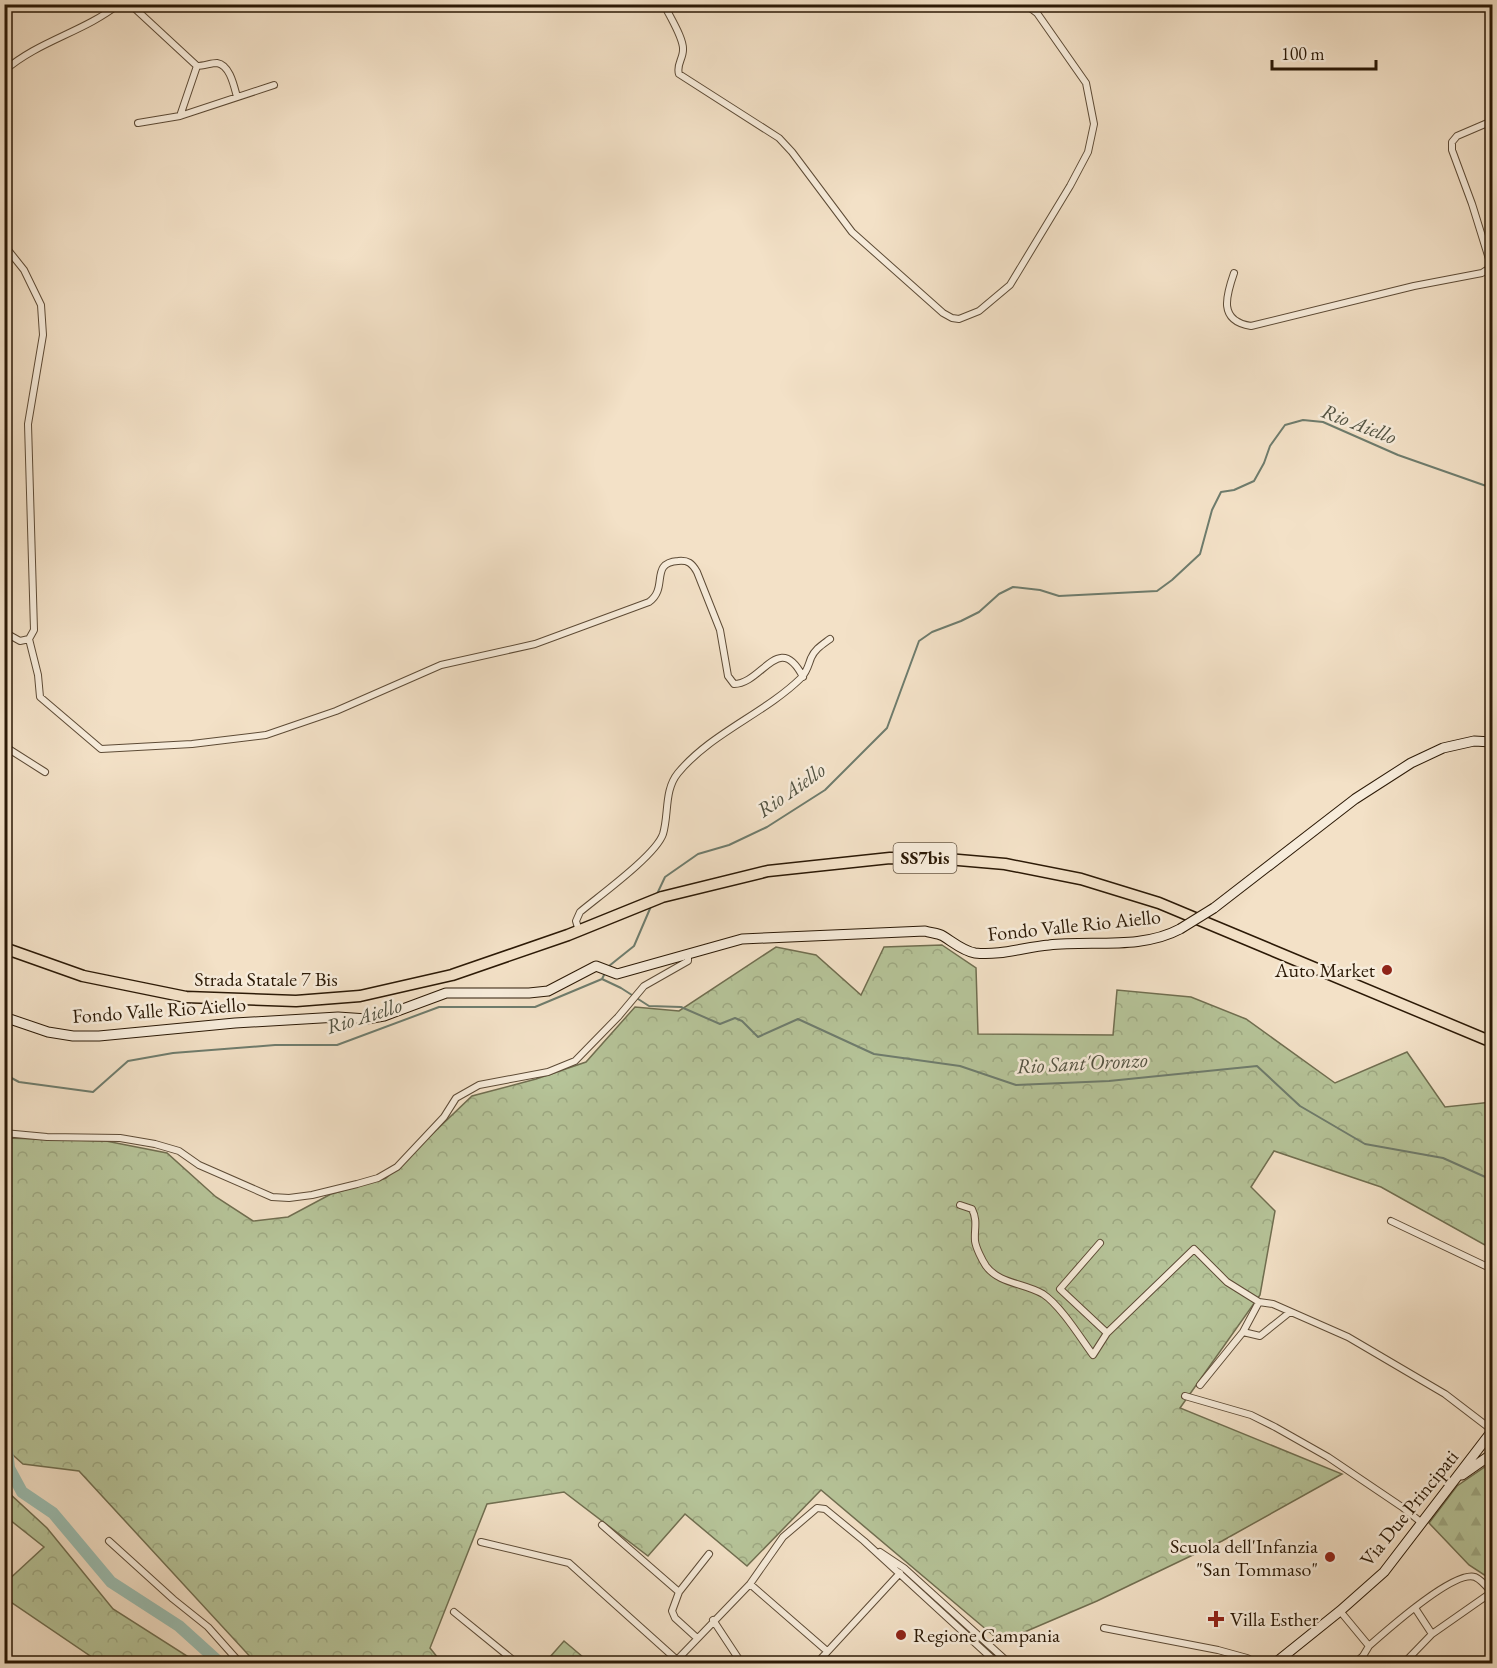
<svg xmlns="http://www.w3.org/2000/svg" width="1497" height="1668" viewBox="0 0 1497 1668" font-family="'EB Garamond',serif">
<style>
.forest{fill:url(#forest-firs);stroke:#706e50;stroke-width:1.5}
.park{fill:url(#park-crowns);stroke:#706e50;stroke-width:1.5}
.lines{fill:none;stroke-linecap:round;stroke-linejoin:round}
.stream{stroke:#6e7c6d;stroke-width:2}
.river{stroke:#9bbeb2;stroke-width:12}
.street-casing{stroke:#5d4b36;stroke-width:8}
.secondary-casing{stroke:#2b1906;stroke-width:11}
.primary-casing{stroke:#2b1906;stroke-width:13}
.street{stroke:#f7ecdb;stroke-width:6}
.secondary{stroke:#f7ecdb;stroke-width:9}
.primary{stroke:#f3e1c7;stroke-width:10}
.secondary-bridge-casing{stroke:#2b1906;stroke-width:11;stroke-linecap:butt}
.secondary-bridge{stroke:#f7ecdb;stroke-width:9}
.poi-dot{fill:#8f2418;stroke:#f7ecdb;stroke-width:2}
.labels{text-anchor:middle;stroke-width:5;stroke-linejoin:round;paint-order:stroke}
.shield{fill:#f7ecdb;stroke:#685846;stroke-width:1.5}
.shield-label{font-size:18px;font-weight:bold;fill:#2b1906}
.street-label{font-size:20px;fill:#2b1906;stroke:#f7ecdb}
.poi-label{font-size:20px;fill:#2b1906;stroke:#f7ecdb;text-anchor:end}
.water-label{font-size:21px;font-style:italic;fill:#525342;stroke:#f7ecdb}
</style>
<defs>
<pattern id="forest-firs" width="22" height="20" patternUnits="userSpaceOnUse" patternTransform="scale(1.5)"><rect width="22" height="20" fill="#b6c499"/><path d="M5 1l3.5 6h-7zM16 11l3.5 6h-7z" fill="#9da882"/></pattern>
<pattern id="park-crowns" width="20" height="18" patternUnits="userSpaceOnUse" patternTransform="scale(1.5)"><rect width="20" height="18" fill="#b6c499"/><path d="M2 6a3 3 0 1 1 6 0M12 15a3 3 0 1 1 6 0" fill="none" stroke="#9da882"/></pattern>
</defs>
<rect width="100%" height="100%" fill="#f3e1c7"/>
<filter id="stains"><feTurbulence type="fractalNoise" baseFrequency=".00333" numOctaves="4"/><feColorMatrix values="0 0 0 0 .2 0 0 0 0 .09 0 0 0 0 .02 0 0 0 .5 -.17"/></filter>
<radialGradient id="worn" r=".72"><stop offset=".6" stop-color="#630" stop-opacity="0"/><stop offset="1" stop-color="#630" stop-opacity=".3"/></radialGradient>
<path class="forest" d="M 1492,1462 L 1492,1580 L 1469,1565 L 1429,1523 L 1457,1486 Z"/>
<path class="park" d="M 942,945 L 976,968 L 978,1034 L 1113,1035 L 1117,990 L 1191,997 L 1246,1019 L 1335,1083 L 1407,1052 L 1445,1107 L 1492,1102 L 1492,1249 L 1381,1187 L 1274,1151 L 1251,1187 L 1275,1211 L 1260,1295 L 1180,1408 L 1342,1474 L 1222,1541 L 1097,1601 L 1001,1642 L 821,1490 L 747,1566 L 685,1514 L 648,1556 L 564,1492 L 487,1504 L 430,1648 L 442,1663 L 256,1663 L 79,1471 L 23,1464 L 5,1448 L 5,1138 L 106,1141 L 167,1153 L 216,1197 L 253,1221 L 288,1217 L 331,1194 L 386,1178 L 472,1096 L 536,1079 L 586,1062 L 635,1007 L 679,1011 L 776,947 L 816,955 L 861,995 L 884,947 Z
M 5,1480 L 9,1493 L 47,1528 L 113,1609 L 198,1663 L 94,1663 L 96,1660 L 5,1598 L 5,1583 L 44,1547 L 5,1516 Z
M 564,1641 L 590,1663 L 558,1663 L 550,1657 Z"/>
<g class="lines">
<path class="stream" d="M 657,894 L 665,877 L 698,854 L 729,845 L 767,827 L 825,790 L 887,728 L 919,641 L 932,632 L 961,621 L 979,612 L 999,594 L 1013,587 L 1040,590 L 1059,596 L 1157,591 L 1172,580 L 1200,554 L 1212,510 L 1221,492 L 1234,490 L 1254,481 L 1264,463 L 1270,446 L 1285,425 L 1303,420 L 1323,422 L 1398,455 L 1492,488
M 609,966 L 634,946 L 652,904
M 602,979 L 621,988 L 649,1006 L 681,1007 L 720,1024 L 735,1018 L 742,1021 L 758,1037 L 798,1019 L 874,1054 L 960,1066 L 1016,1085 L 1109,1081 L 1257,1066 L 1300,1106 L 1365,1144 L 1443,1158 L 1492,1180
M 4,1074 L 19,1082 L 93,1092 L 128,1061 L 173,1053 L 275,1045 L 337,1045 L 439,1007 L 535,1007 L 602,979 L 606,971"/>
<path class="river" d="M 4,1448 L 7,1450 L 9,1468 L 22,1492 L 53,1513 L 111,1582 L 179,1626 L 221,1664"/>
<g class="street-casing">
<path id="street" d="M 130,4 L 197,66 C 204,66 211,63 217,63 C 230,65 234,86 237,97
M 664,4 C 669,16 684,38 683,50 C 683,59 676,65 679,74 L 779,138 L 792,152 L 852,232 L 943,313 L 952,318 L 959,319 L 979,311 L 1010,285 L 1070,186 L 1088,152 L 1094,124 L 1086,83 L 1037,13 L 1025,4
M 4,71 C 38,41 84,32 119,4
M 180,116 L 197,66
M 138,123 L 180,116 L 274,85
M 4,245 L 24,270 L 41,305 L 43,335 L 28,424 L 34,630 L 29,639 L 20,641 L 4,632
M 1234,273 C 1226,296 1218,321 1251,326 L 1414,286 L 1482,273 L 1488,269 L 1490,262 L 1472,204 L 1452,150 L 1452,142 L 1457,136 L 1492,121
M 29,639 L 38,675 L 40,697 L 101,749 L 192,744 L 266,735 L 336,711 L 441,665 L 535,644 L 649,602 C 669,588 649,563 678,561 C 688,560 692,563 697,572 L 720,630 L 728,676 L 734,684 C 762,684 779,630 803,677
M 4,746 L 45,772
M 579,931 L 576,921 L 580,912 C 599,896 656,855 663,834 C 669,814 664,790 678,773 C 711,733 764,714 801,678 C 807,672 808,666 811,658 C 815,649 822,645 830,639
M 4,1133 L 47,1137 L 120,1138 L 155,1144 L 179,1151 L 199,1165 L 272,1197 L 289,1198 L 312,1195 L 357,1184 L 378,1178 L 397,1167 L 444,1117 L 456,1098 L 479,1085 L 548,1072 L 575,1061 L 618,1017 L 644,986 L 688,961 L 688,956
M 960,1205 L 972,1209 C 978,1221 974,1229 975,1241 C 976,1248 982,1260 986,1266 C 999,1284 1025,1283 1043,1294 C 1060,1305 1080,1337 1093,1355 L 1107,1333
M 1391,1221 L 1492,1269
M 1100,1243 L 1060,1289 L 1107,1333 L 1194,1249 L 1227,1282 L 1259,1302 L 1273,1304 L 1348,1337 L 1445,1394 L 1492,1430
M 1243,1332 L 1260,1336 L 1290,1312
M 1200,1385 L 1243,1332 L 1259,1302
M 1185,1396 L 1251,1415 L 1275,1427 L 1328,1457 L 1402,1507 L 1422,1523
M 602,1525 L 679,1592
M 109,1541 L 173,1599 L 208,1627 L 241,1664
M 481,1542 L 569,1563 L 677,1660
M 880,1552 L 904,1568 L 1010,1664
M 750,1584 L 827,1651
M 1415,1608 L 1432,1634
M 1340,1611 L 1369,1646
M 454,1612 L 518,1664
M 713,1620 L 742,1664
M 1104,1628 L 1218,1650 L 1247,1658 L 1258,1664
M 697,1638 L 675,1618 L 672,1611 L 679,1592 L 709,1554
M 673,1664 L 750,1584 L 783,1537 L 817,1508 L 825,1509 L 864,1541 L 998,1664
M 816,1664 L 900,1573
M 1354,1664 L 1363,1656 L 1369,1646 C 1386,1631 1454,1570 1475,1577 C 1482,1580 1487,1587 1492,1593
M 1403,1664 L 1432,1634 L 1492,1592"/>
</g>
<g class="secondary-casing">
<path id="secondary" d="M 1214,908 L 1355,799 L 1411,763 L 1443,748 L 1474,741 L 1492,742
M 4,1017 L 48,1032 L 73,1036 L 99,1036 L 235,1023 L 338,1017 L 367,1019 L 384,1016 L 446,993 L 529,993 L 548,991 L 596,966 L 617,974 L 742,939 L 925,931 C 931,933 938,933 943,936 C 953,942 963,951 975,953 C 1000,956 1025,947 1049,945 C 1091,940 1141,950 1180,929
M 1462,1475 L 1492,1454
M 1274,1664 L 1340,1611 L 1384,1572 L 1492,1431"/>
</g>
<g class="primary-casing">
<path id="primary" d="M 4,948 L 83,976 L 186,997 L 296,1001 L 360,996 L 452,975 L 568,935 L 662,897 L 768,871 L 890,858 L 947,859 L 1005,864 L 1081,879 L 1159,903 L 1492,1042"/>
</g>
<use href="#street" class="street"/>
<use href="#secondary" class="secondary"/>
<use href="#primary" class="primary"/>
<g class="secondary-bridge-casing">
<path id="secondary-bridge" d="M 1180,929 L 1214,908"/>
</g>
<use href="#secondary-bridge" class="secondary-bridge"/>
</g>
<g class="poi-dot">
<circle cx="1387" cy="970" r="6"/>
<circle cx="1330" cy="1557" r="6"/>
<path d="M1213 1610h6v6h6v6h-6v6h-6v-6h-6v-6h6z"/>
<circle cx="901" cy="1635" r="6"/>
</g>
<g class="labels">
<rect class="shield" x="893.5" y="843" width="63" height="30" rx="4.5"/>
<g class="shield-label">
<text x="925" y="864">SS7bis</text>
</g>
<g class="street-label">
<text transform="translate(1074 925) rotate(-6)" y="7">Fondo Valle Rio Aiello</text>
<text x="266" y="986">Strada Statale 7 Bis</text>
<text transform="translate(159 1010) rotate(-4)" y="7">Fondo Valle Rio Aiello</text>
<text transform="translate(1409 1508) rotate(-51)" y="7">Via Due Principati</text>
</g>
<g class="poi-label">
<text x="1375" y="977">Auto Market</text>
<text x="1318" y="1553">Scuola dell'Infanzia<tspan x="1318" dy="23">"San Tommaso"</tspan></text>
<text x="1230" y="1626" text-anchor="start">Villa Esther</text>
<text x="913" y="1642" text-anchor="start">Regione Campania</text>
</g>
<g class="water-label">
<text transform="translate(1359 424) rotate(21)" y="7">Rio Aiello</text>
<text transform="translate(791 790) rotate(-35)" y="7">Rio Aiello</text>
<text transform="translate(364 1016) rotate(-17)" y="7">Rio Aiello</text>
<text transform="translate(1082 1063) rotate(-3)" y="7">Rio Sant'Oronzo</text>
</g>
</g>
<rect width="1497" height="1668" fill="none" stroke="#f3e1c7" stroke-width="24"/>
<rect x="6" y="6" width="1485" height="1656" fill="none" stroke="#2b1906" stroke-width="3"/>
<rect x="12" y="12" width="1473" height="1644" fill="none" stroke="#2b1906" stroke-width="1.5"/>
<path d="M1272 60v9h104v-9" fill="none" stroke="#2b1906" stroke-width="3"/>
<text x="1281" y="60" font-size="18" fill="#2b1906" stroke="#f7ecdb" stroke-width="4.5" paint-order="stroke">100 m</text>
<rect width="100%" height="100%" filter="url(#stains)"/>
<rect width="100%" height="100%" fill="url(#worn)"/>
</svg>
